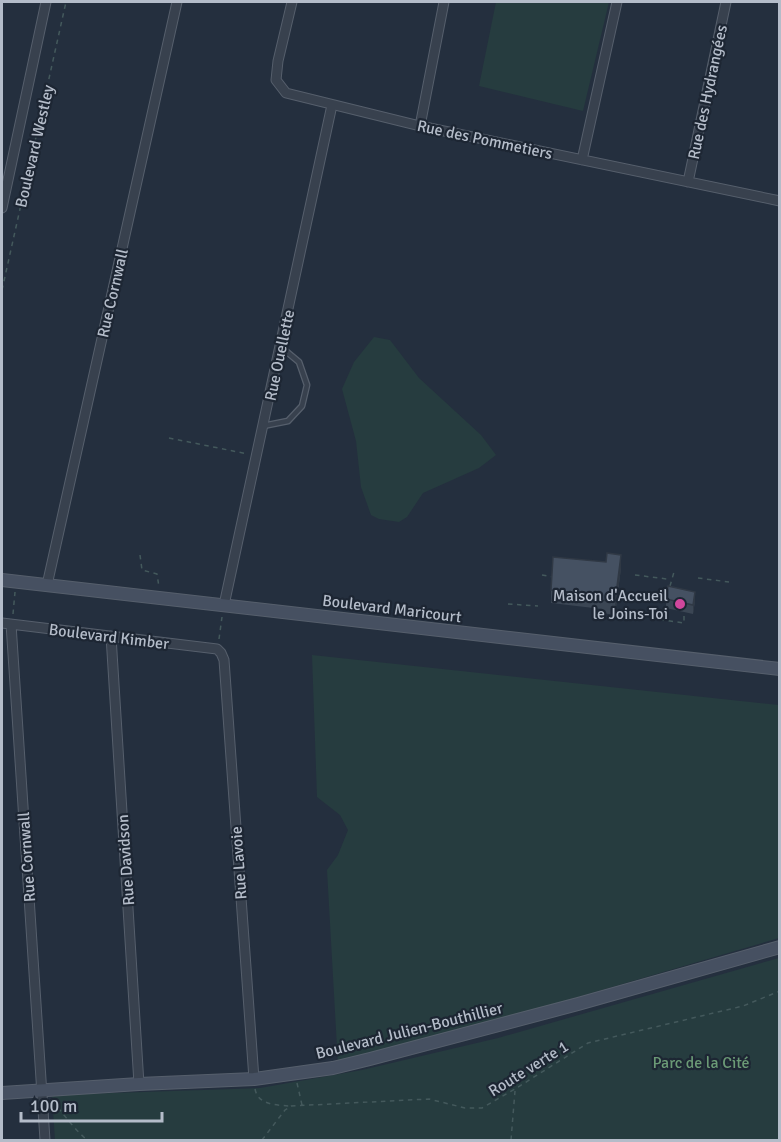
<svg xmlns="http://www.w3.org/2000/svg" width="781" height="1142" viewBox="0 0 781 1142" font-family="Signika,sans-serif">
<style>
.green{fill:#263c3f}
.lines{fill:none;stroke-linecap:round;stroke-linejoin:round}
.lane-casing{stroke:#565f6c;stroke-width:7}
.street-casing{stroke:#565f6c;stroke-width:11}
.secondary-casing{stroke:#565f6c;stroke-width:14}
.path{stroke:#44595c;stroke-width:1.5;stroke-dasharray:4.5 4.5;stroke-linecap:butt}
.lane{stroke:#38414e;stroke-width:4.5}
.street{stroke:#38414e;stroke-width:9}
.secondary{stroke:#465061;stroke-width:12}
.wall{fill:#3b4654}
.shaded-wall{fill:#303945}
.building{fill:#455162;stroke:#303945;stroke-width:1.5}
.hotel-dot{fill:#d1479c;stroke:#1d2633;stroke-width:2}
.labels{text-anchor:middle;stroke-width:4.5;stroke-linejoin:round;paint-order:stroke}
.street-label{font-size:16px;fill:#b4bcc9;stroke:#1d2633}
.poi-label{font-size:16px;fill:#b4bcc9;stroke:#1d2633;text-anchor:end}
.park-label{font-size:16px;fill:#6b9a76;stroke:#1d2633}
</style>
<rect width="100%" height="100%" fill="#242f3e"/>
<path class="green" d="M 496,2 L 609,2 L 583,111 L 479,86 Z
M 374,337 L 390,340 L 419,378 L 481,435 L 496,455 L 479,468 L 423,493 L 407,517 L 399,522 L 379,519 L 371,515 L 361,487 L 356,441 L 342,389 L 354,362 Z
M 312,655 L 779,705 L 779,938 L 561,1002 L 388,1049 L 338,1065 L 327,870 L 338,855 L 348,830 L 340,815 L 317,797 Z
M 779,958 L 779,1140 L 55,1140 L 52,1095 L 260,1088 L 362,1070 L 498,1038 Z"/>
<g class="lines">
<g class="lane-casing">
<path id="lane" d="M 263,426 L 288,421 L 302,406 L 307,385 L 299,362 L 281,347"/>
</g>
<g class="street-casing">
<path id="street" d="M 292,2 L 278,61 L 276,80 L 286,93 L 420,126 L 780,201
M 420,126 L 444,2
M 582,160 L 617,2
M 688,182 L 726,2
M 2,208 L 46,2
M 47,585 L 177,2
M 224,605 L 332,105
M 2,623 L 217,649 L 221,653 L 224,660 L 254,1079
M 11,624 L 45,1140
M 111,636 L 139,1084"/>
</g>
<g class="secondary-casing">
<path id="secondary" d="M 2,580 L 780,669
M 2,1093 L 139,1084 L 254,1079 L 333,1068 L 370,1059 L 578,1004 L 780,947"/>
</g>
<path class="path" d="M 2,290 L 66,2
M 169,438 L 248,454
M 140,555 L 142,570 L 157,574 L 159,587
M 542,575 L 553,577
M 635,575 L 667,579
M 698,578 L 729,582
M 670,586 L 674,572
M 618,596 L 631,599
M 508,604 L 538,606
M 666,608 L 663,620 L 684,623 L 684,612
M 13,614 L 15,592
M 219,639 L 222,617
M 297,1083 L 302,1105
M 255,1089 C 258,1105 276,1105 290,1106
M 52,1101 C 64,1114 73,1128 87,1140
M 262,1140 L 285,1110 L 291,1106 L 429,1099 L 465,1108 L 482,1108 L 515,1089 L 588,1043 L 743,1006 L 780,991
M 511,1140 L 515,1091"/>
<use href="#lane" class="lane"/>
<use href="#street" class="street"/>
<use href="#secondary" class="secondary"/>
</g>
<path class="wall" d="M 621,568 L 615,615 L 602,613 L 602,609 L 551,603 L 551,590 Z
M 666,599 L 695,601 L 693,614 L 666,608 Z"/>
<path class="shaded-wall" d="M 621,555 L 621,568 L 615,615 L 615,602 Z
M 695,592 L 695,601 L 693,614 L 693,605 Z"/>
<path class="building" d="M 607,553 L 621,555 L 615,602 L 602,600 L 602,596 L 551,590 L 553,557 L 606,562 Z
M 668,586 L 695,592 L 693,605 L 666,599 Z"/>
<circle class="hotel-dot" cx="680" cy="604" r="6"/>
<g class="labels">
<g class="street-label">
<text transform="translate(707 92) rotate(-78)" y="6">Rue des Hydrangées</text>
<text transform="translate(485 139) rotate(12)" y="6">Rue des Pommetiers</text>
<text transform="translate(34 146) rotate(-77)" y="6">Boulevard Westley</text>
<text transform="translate(112 293) rotate(-77)" y="6">Rue Cornwall</text>
<text transform="translate(279 355) rotate(-78)" y="6">Rue Ouellette</text>
<text transform="translate(392 608) rotate(7)" y="6">Boulevard Maricourt</text>
<text transform="translate(109 636) rotate(7)" y="6">Boulevard Kimber</text>
<text transform="translate(26 857) rotate(-94)" y="6">Rue Cornwall</text>
<text transform="translate(125 860) rotate(-94)" y="6">Rue Davidson</text>
<text transform="translate(238 863) rotate(-94)" y="6">Rue Lavoie</text>
<text transform="translate(409 1030) rotate(-14)" y="6">Boulevard Julien-Bouthillier</text>
<text transform="translate(528 1068) rotate(-32)" y="6">Route verte 1</text>
</g>
<g class="poi-label">
<text x="668" y="601">Maison d'Accueil<tspan x="668" dy="18">le Joins-Toi</tspan></text>
</g>
<g class="park-label">
<text x="701" y="1068">Parc de la Cité</text>
</g>
</g>
<rect width="781" height="1142" fill="none" stroke="#b4bcc9" stroke-width="6"/>
<path d="M21 1112v9h141v-9" fill="none" stroke="#b4bcc9" stroke-width="3"/>
<text x="30" y="1112" font-size="18" fill="#b4bcc9" stroke="#1d2633" stroke-width="4.5" paint-order="stroke">100 m</text>
</svg>
